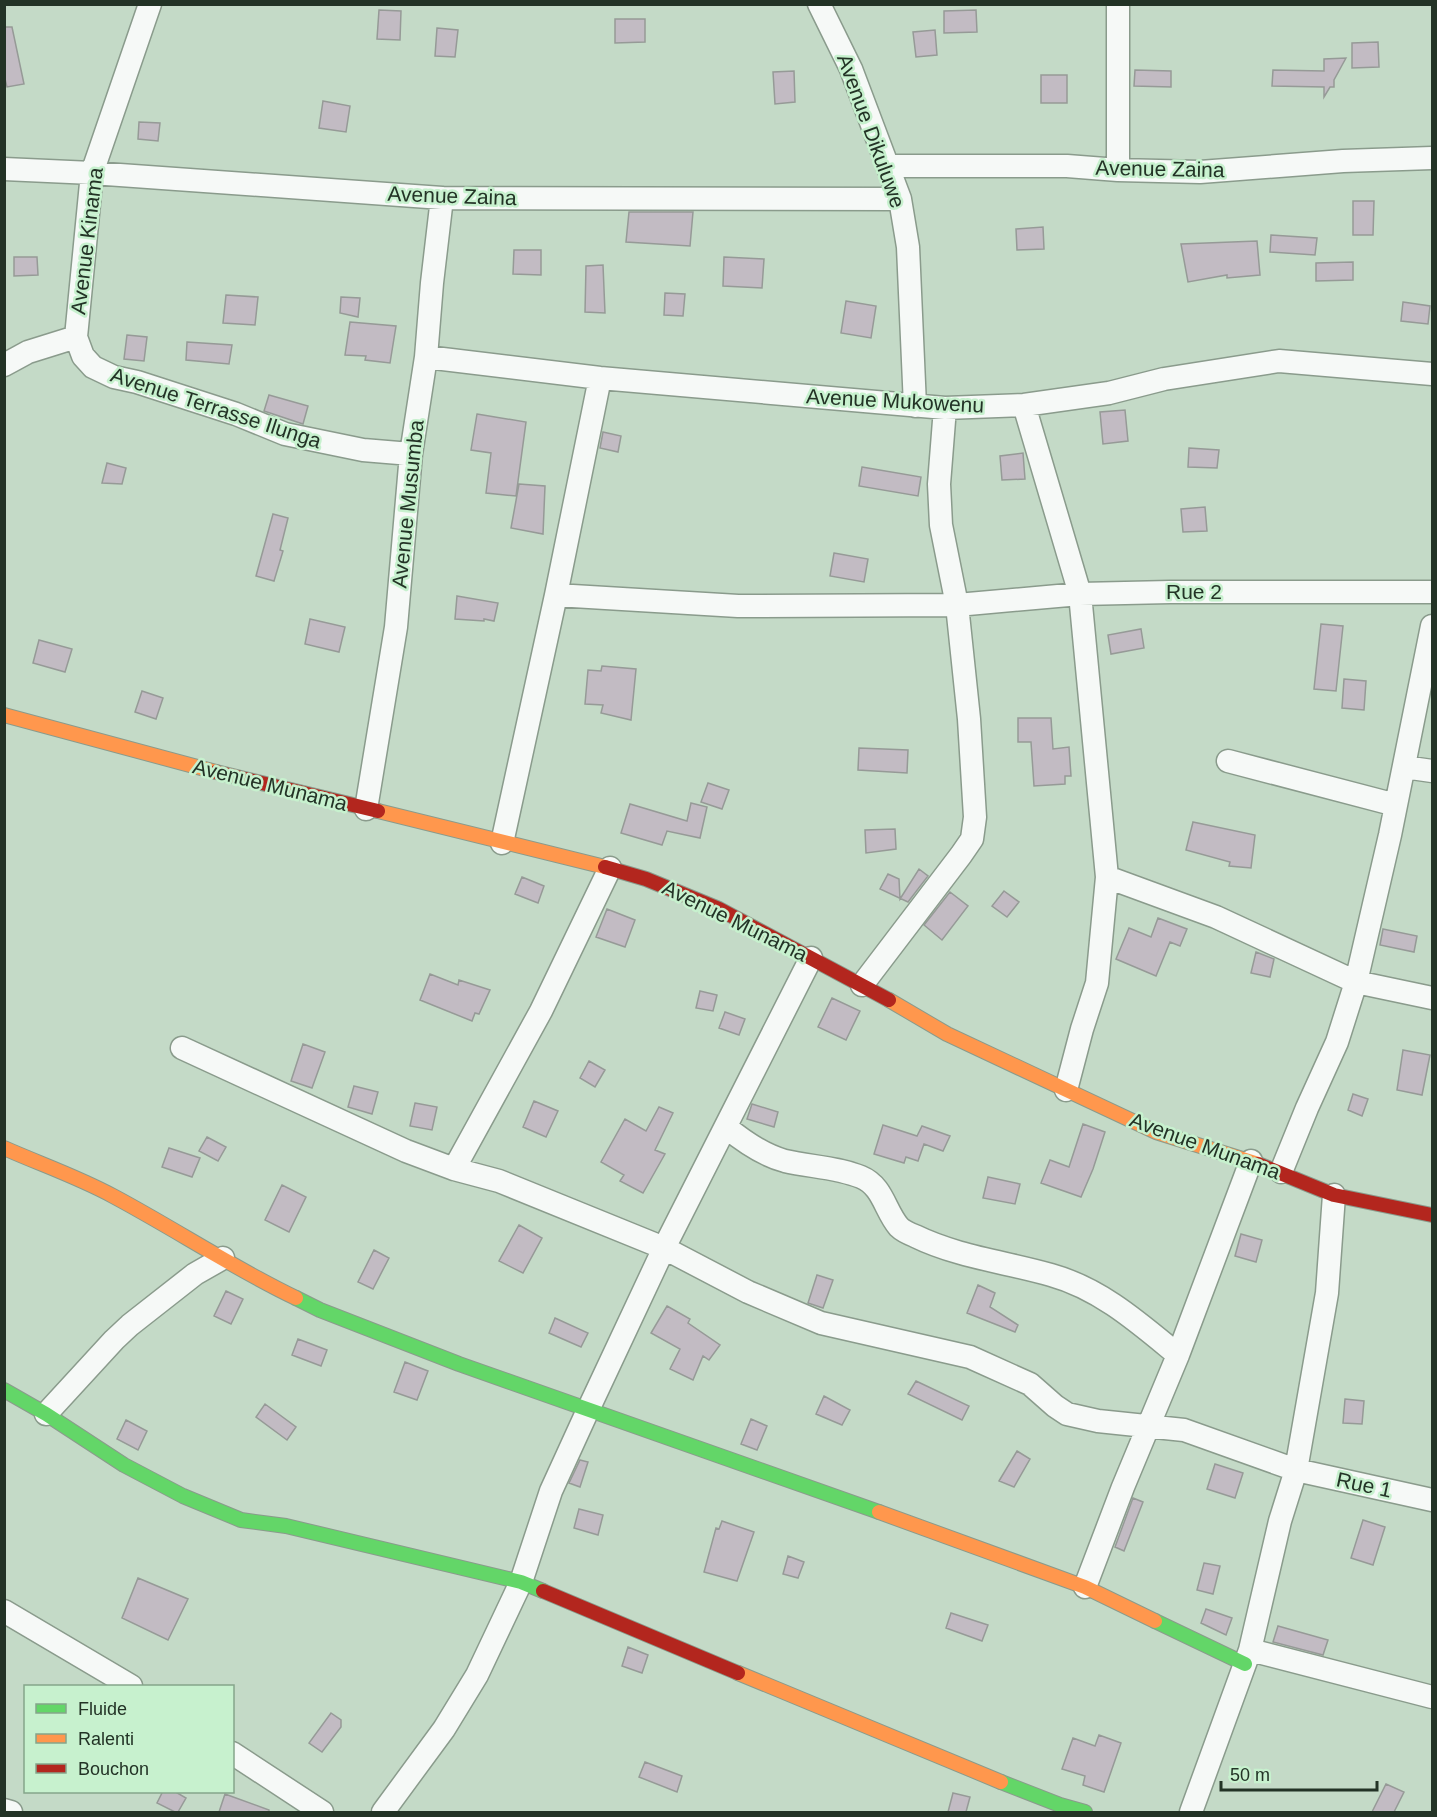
<svg xmlns="http://www.w3.org/2000/svg" width="1437" height="1817" viewBox="0 0 1437 1817" font-family="Helvetica,sans-serif">
<style>
.building{fill:#c2bbc3;stroke:#969a97;stroke-width:1.5}
.lines{fill:none;stroke-linecap:round;stroke-linejoin:round}
.street-casing{stroke:#8a9b8c;stroke-width:25}
.fast-casing{stroke:#8a9b8c;stroke-width:16}
.slow-casing{stroke:#8a9b8c;stroke-width:16}
.jam-casing{stroke:#8a9b8c;stroke-width:16}
.street{stroke:#f6f9f7;stroke-width:22}
.fast{stroke:#63d668;stroke-width:14}
.slow{stroke:#ff974d;stroke-width:14}
.jam{stroke:#b3261e;stroke-width:14}
.labels{text-anchor:middle;stroke-width:5;stroke-linejoin:round;paint-order:stroke}
.street-label{font-size:21px;fill:#233326;stroke:#c7f1ce}
</style>
<rect width="100%" height="100%" fill="#c4dac7"/>
<path class="building" d="M 379,10 L 401,11 L 400,40 L 377,39 Z
M 976,10 L 977,32 L 944,33 L 944,11 Z
M 615,19 L 645,19 L 645,42 L 615,43 Z
M 4,27 L 12,27 L 24,84 L 7,87 L 4,75 Z
M 437,28 L 458,30 L 455,57 L 435,56 Z
M 935,30 L 937,55 L 916,57 L 913,32 Z
M 1378,42 L 1379,67 L 1352,68 L 1352,43 Z
M 1346,58 L 1334,80 L 1334,87 L 1330,87 L 1324,97 L 1324,87 L 1272,86 L 1273,70 L 1324,71 L 1324,59 Z
M 1135,70 L 1171,71 L 1171,87 L 1134,86 Z
M 794,71 L 795,102 L 775,104 L 773,72 Z
M 1041,75 L 1067,75 L 1067,103 L 1041,103 Z
M 323,101 L 350,106 L 346,132 L 319,128 Z
M 139,122 L 160,123 L 158,141 L 138,139 Z
M 1353,201 L 1374,201 L 1373,235 L 1353,235 Z
M 629,212 L 693,212 L 690,246 L 626,242 Z
M 1043,227 L 1044,249 L 1017,250 L 1016,229 Z
M 1271,235 L 1317,238 L 1315,255 L 1270,252 Z
M 1257,241 L 1260,275 L 1227,278 L 1227,275 L 1188,282 L 1181,244 Z
M 514,250 L 541,250 L 541,275 L 513,274 Z
M 14,257 L 37,257 L 38,275 L 14,276 Z
M 724,257 L 764,259 L 762,288 L 723,286 Z
M 1353,262 L 1353,280 L 1316,281 L 1316,263 Z
M 603,265 L 605,313 L 585,312 L 586,266 Z
M 665,293 L 685,294 L 683,316 L 664,315 Z
M 226,295 L 258,297 L 255,325 L 223,323 Z
M 341,297 L 360,298 L 358,317 L 340,313 Z
M 846,301 L 876,306 L 871,338 L 841,333 Z
M 1403,302 L 1430,306 L 1428,324 L 1401,321 Z
M 350,322 L 396,326 L 390,363 L 365,360 L 366,356 L 345,355 Z
M 127,335 L 147,337 L 144,361 L 124,359 Z
M 187,342 L 232,345 L 229,364 L 186,360 Z
M 269,395 L 308,406 L 303,424 L 264,411 Z
M 1125,410 L 1128,441 L 1103,444 L 1100,412 Z
M 477,414 L 526,422 L 516,496 L 486,493 L 491,453 L 471,450 Z
M 603,432 L 621,436 L 618,452 L 600,448 Z
M 1189,448 L 1219,450 L 1217,468 L 1188,467 Z
M 1023,453 L 1025,479 L 1002,480 L 1000,456 Z
M 107,463 L 126,468 L 122,484 L 102,483 Z
M 862,467 L 921,477 L 918,496 L 859,486 Z
M 519,484 L 545,486 L 543,534 L 511,528 Z
M 1205,507 L 1207,531 L 1183,532 L 1181,509 Z
M 273,514 L 288,518 L 280,550 L 283,551 L 274,581 L 256,576 Z
M 834,553 L 868,559 L 864,582 L 830,576 Z
M 457,596 L 498,603 L 494,621 L 484,619 L 484,621 L 455,619 Z
M 310,619 L 345,627 L 339,652 L 305,644 Z
M 1321,624 L 1343,626 L 1336,691 L 1314,689 Z
M 1141,629 L 1144,648 L 1111,654 L 1108,635 Z
M 39,640 L 72,649 L 65,672 L 33,663 Z
M 602,666 L 636,669 L 631,720 L 601,713 L 603,705 L 585,704 L 588,670 L 601,671 Z
M 1344,679 L 1366,681 L 1364,710 L 1342,708 Z
M 142,691 L 163,698 L 156,719 L 135,712 Z
M 1018,718 L 1051,718 L 1053,749 L 1069,747 L 1071,776 L 1065,776 L 1065,784 L 1034,786 L 1031,742 L 1018,742 Z
M 859,748 L 908,750 L 907,773 L 858,770 Z
M 708,783 L 729,790 L 722,809 L 701,802 Z
M 691,803 L 707,807 L 700,838 L 667,831 L 662,845 L 621,833 L 630,804 L 687,821 Z
M 1193,822 L 1255,835 L 1251,868 L 1229,866 L 1230,862 L 1186,850 Z
M 895,829 L 896,849 L 866,853 L 865,830 Z
M 919,869 L 928,876 L 908,902 L 880,889 L 888,874 L 899,879 L 900,899 Z
M 522,877 L 544,886 L 538,903 L 515,894 Z
M 1004,891 L 1019,902 L 1007,917 L 992,906 Z
M 950,892 L 968,906 L 942,940 L 924,925 Z
M 607,909 L 635,920 L 625,947 L 596,937 Z
M 1158,918 L 1187,929 L 1180,946 L 1170,942 L 1156,976 L 1116,959 L 1129,928 L 1151,937 Z
M 1383,929 L 1417,936 L 1414,952 L 1380,945 Z
M 1256,952 L 1274,959 L 1270,977 L 1251,973 Z
M 430,974 L 458,985 L 459,980 L 490,990 L 479,1014 L 475,1013 L 472,1021 L 420,1000 Z
M 700,991 L 717,995 L 713,1011 L 696,1008 Z
M 832,998 L 860,1011 L 846,1040 L 818,1027 Z
M 725,1012 L 745,1019 L 739,1035 L 719,1028 Z
M 303,1044 L 325,1052 L 312,1088 L 291,1081 Z
M 1403,1050 L 1430,1055 L 1422,1095 L 1397,1090 Z
M 589,1061 L 605,1070 L 595,1087 L 580,1078 Z
M 354,1086 L 378,1092 L 372,1114 L 348,1107 Z
M 1353,1094 L 1368,1099 L 1362,1116 L 1348,1110 Z
M 534,1101 L 558,1111 L 546,1137 L 523,1127 Z
M 415,1103 L 437,1107 L 432,1130 L 410,1126 Z
M 752,1104 L 778,1112 L 774,1127 L 747,1119 Z
M 659,1107 L 673,1113 L 655,1150 L 665,1154 L 643,1193 L 620,1181 L 624,1175 L 601,1162 L 625,1119 L 646,1131 Z
M 1083,1124 L 1105,1132 L 1093,1169 L 1081,1197 L 1041,1183 L 1050,1160 L 1069,1167 Z
M 883,1125 L 917,1136 L 922,1126 L 950,1136 L 943,1151 L 924,1144 L 918,1161 L 906,1157 L 904,1163 L 874,1154 Z
M 207,1137 L 226,1147 L 218,1161 L 199,1151 Z
M 169,1148 L 200,1158 L 192,1177 L 162,1167 Z
M 988,1177 L 1020,1184 L 1015,1204 L 983,1198 Z
M 282,1185 L 306,1197 L 289,1232 L 265,1220 Z
M 519,1225 L 542,1238 L 523,1273 L 499,1261 Z
M 1241,1234 L 1262,1240 L 1256,1262 L 1235,1256 Z
M 374,1250 L 389,1258 L 373,1289 L 358,1282 Z
M 817,1275 L 833,1280 L 823,1308 L 808,1303 Z
M 978,1285 L 995,1293 L 990,1307 L 1018,1325 L 1015,1332 L 967,1313 Z
M 226,1291 L 243,1299 L 231,1324 L 214,1316 Z
M 667,1306 L 690,1319 L 688,1323 L 720,1345 L 709,1360 L 703,1356 L 693,1380 L 670,1369 L 680,1349 L 651,1333 Z
M 555,1318 L 588,1333 L 581,1347 L 549,1333 Z
M 298,1339 L 327,1350 L 321,1366 L 292,1355 Z
M 405,1362 L 428,1371 L 417,1400 L 394,1392 Z
M 916,1381 L 969,1406 L 962,1420 L 908,1394 Z
M 824,1396 L 850,1410 L 842,1425 L 816,1414 Z
M 1345,1399 L 1364,1401 L 1362,1424 L 1343,1423 Z
M 265,1404 L 296,1427 L 287,1440 L 256,1417 Z
M 751,1419 L 767,1426 L 757,1450 L 741,1444 Z
M 126,1420 L 147,1431 L 138,1450 L 117,1439 Z
M 1017,1451 L 1030,1459 L 1014,1487 L 999,1481 Z
M 580,1460 L 588,1462 L 580,1487 L 569,1483 Z
M 1215,1464 L 1243,1473 L 1235,1498 L 1207,1489 Z
M 1133,1498 L 1143,1502 L 1124,1551 L 1115,1547 Z
M 579,1509 L 603,1515 L 598,1535 L 574,1528 Z
M 1363,1520 L 1385,1527 L 1373,1565 L 1351,1558 Z
M 722,1521 L 754,1532 L 737,1581 L 704,1572 L 716,1528 L 719,1529 Z
M 788,1556 L 804,1562 L 798,1578 L 783,1574 Z
M 1204,1563 L 1220,1566 L 1213,1594 L 1197,1590 Z
M 138,1578 L 188,1599 L 168,1640 L 122,1618 Z
M 1206,1609 L 1232,1618 L 1226,1635 L 1201,1623 Z
M 951,1613 L 988,1625 L 982,1641 L 946,1628 Z
M 1278,1626 L 1328,1640 L 1323,1655 L 1273,1642 Z
M 628,1647 L 648,1655 L 642,1673 L 622,1666 Z
M 331,1713 L 341,1720 L 341,1727 L 322,1752 L 309,1743 Z
M 1099,1735 L 1121,1743 L 1104,1792 L 1083,1785 L 1085,1776 L 1062,1769 L 1073,1738 L 1095,1746 Z
M 645,1762 L 682,1776 L 677,1792 L 639,1777 Z
M 1386,1784 L 1404,1792 L 1394,1812 L 1372,1812 Z
M 163,1791 L 174,1791 L 186,1798 L 178,1812 L 175,1812 L 157,1803 Z
M 953,1793 L 970,1797 L 966,1812 L 948,1812 Z
M 225,1794 L 269,1810 L 269,1812 L 219,1812 Z"/>
<g class="lines">
<g class="street-casing">
<path id="street" d="M 150,4 L 92,173 L 76,337 L 83,356 L 93,367 L 114,377 L 137,382 L 236,414 L 285,434 L 363,450 L 411,454
M 819,4 L 851,69 L 900,199 L 908,247 L 915,406
M 887,166 L 1067,166 L 1118,170 L 1200,172 L 1343,161 L 1432,158
M 4,169 L 92,173 L 442,198 L 900,199
M 1118,170 L 1118,4
M 426,357 L 600,378 L 945,408 L 1024,405 L 1109,393 L 1164,379 L 1279,361 L 1432,374
M 4,365 L 28,352 L 76,337
M 1024,405 L 1080,594 L 1107,877 L 1097,983 L 1082,1029 L 1066,1090
M 556,595 L 738,606 L 957,605 L 1080,594 L 1170,592 L 1432,592
M 1228,761 L 1396,805
M 1404,767 L 1432,771
M 366,809 L 396,627 L 411,454 L 426,357 L 432,283 L 442,198
M 502,843 L 556,595 L 600,378
M 1107,877 L 1216,917 L 1356,982 L 1432,998
M 862,985 L 961,855 L 972,839 L 975,817 L 969,719 L 957,605 L 941,525 L 939,484 L 945,408
M 182,1048 L 406,1151 L 454,1169 L 499,1181 L 664,1248 L 748,1292 L 821,1323 L 970,1357 L 1030,1384 L 1055,1406 L 1067,1414 L 1098,1421 L 1184,1430 L 1296,1470 L 1432,1500
M 726,1127 C 743,1141 763,1155 785,1161 C 811,1167 836,1167 861,1177 C 883,1186 885,1211 899,1227 C 903,1231 910,1234 915,1236 C 958,1257 1006,1262 1051,1275 C 1101,1289 1139,1323 1178,1355
M 454,1169 L 541,1011 L 610,868
M 1281,1172 L 1307,1108 L 1337,1042 L 1356,982 L 1390,835 L 1432,626
M 46,1414 L 114,1340 L 130,1325 L 195,1274 L 223,1258
M 1085,1587 L 1123,1487 L 1178,1355 L 1251,1161
M 4,1611 L 131,1686
M 1250,1650 L 1432,1697
M 232,1753 L 322,1812
M 4,1810 L 11,1812
M 383,1812 L 444,1729 L 477,1675 L 521,1582 L 551,1491 L 588,1410 L 664,1248 L 811,958
M 1191,1812 L 1250,1650 L 1280,1521 L 1296,1470 L 1327,1293 L 1334,1195"/>
</g>
<g class="fast-casing">
<path id="fast" d="M 296,1298 L 320,1310 L 459,1364 L 879,1512
M 4,1390 L 46,1414 L 124,1465 L 183,1496 L 241,1520 L 286,1526 L 521,1582 L 543,1591
M 1155,1621 L 1245,1664
M 1001,1782 L 1060,1805 L 1085,1812"/>
</g>
<g class="slow-casing">
<path id="slow" d="M 4,715 L 216,772
M 378,811 L 605,867
M 889,1000 L 947,1034 L 1156,1132 L 1258,1164
M 4,1148 C 40,1164 78,1177 113,1196 C 175,1229 233,1268 296,1298
M 879,1512 L 1085,1587 L 1155,1621
M 738,1673 L 1001,1782"/>
</g>
<g class="jam-casing">
<path id="jam" d="M 216,772 L 378,811
M 605,867 L 646,879 L 719,909 L 889,1000
M 1258,1164 L 1334,1195 L 1432,1215
M 543,1591 L 738,1673"/>
</g>
<use href="#street" class="street"/>
<use href="#fast" class="fast"/>
<use href="#slow" class="slow"/>
<use href="#jam" class="jam"/>
</g>
<g class="labels">
<g class="street-label">
<text transform="translate(871 131) rotate(70)" y="7">Avenue Dikuluwe</text>
<text transform="translate(1160 169) rotate(1)" y="7">Avenue Zaina</text>
<text transform="translate(452 196) rotate(2)" y="7">Avenue Zaina</text>
<text transform="translate(87 241) rotate(-83)" y="7">Avenue Kinama</text>
<text transform="translate(895 401) rotate(3)" y="7">Avenue Mukowenu</text>
<text transform="translate(216 408) rotate(18)" y="7">Avenue Terrasse Ilunga</text>
<text transform="translate(408 504) rotate(-84)" y="7">Avenue Musumba</text>
<text x="1194" y="599">Rue 2</text>
<text transform="translate(270 785) rotate(14)" y="7">Avenue Munama</text>
<text transform="translate(735 921) rotate(26)" y="7">Avenue Munama</text>
<text transform="translate(1205 1146) rotate(20)" y="7">Avenue Munama</text>
<text transform="translate(1364 1485) rotate(12)" y="7">Rue 1</text>
</g>
</g>
<rect width="1437" height="1817" fill="none" stroke="#233326" stroke-width="12"/>
<rect x="24" y="1685" width="210" height="108" fill="#c7f1ce" stroke="#85a58b" stroke-width="1.5"/>
<rect x="36" y="1704" width="30" height="9" fill="#63d668" stroke="#85a58b" stroke-width="1.5"/>
<text x="78" y="1715" font-size="18" fill="#233326">Fluide</text>
<rect x="36" y="1734" width="30" height="9" fill="#ff974d" stroke="#85a58b" stroke-width="1.5"/>
<text x="78" y="1745" font-size="18" fill="#233326">Ralenti</text>
<rect x="36" y="1764" width="30" height="9" fill="#b3261e" stroke="#85a58b" stroke-width="1.5"/>
<text x="78" y="1775" font-size="18" fill="#233326">Bouchon</text>
<path d="M1221 1781v9h156v-9" fill="none" stroke="#233326" stroke-width="3"/>
<text x="1230" y="1781" font-size="18" fill="#233326" stroke="#c7f1ce" stroke-width="4.5" paint-order="stroke">50 m</text>
</svg>
